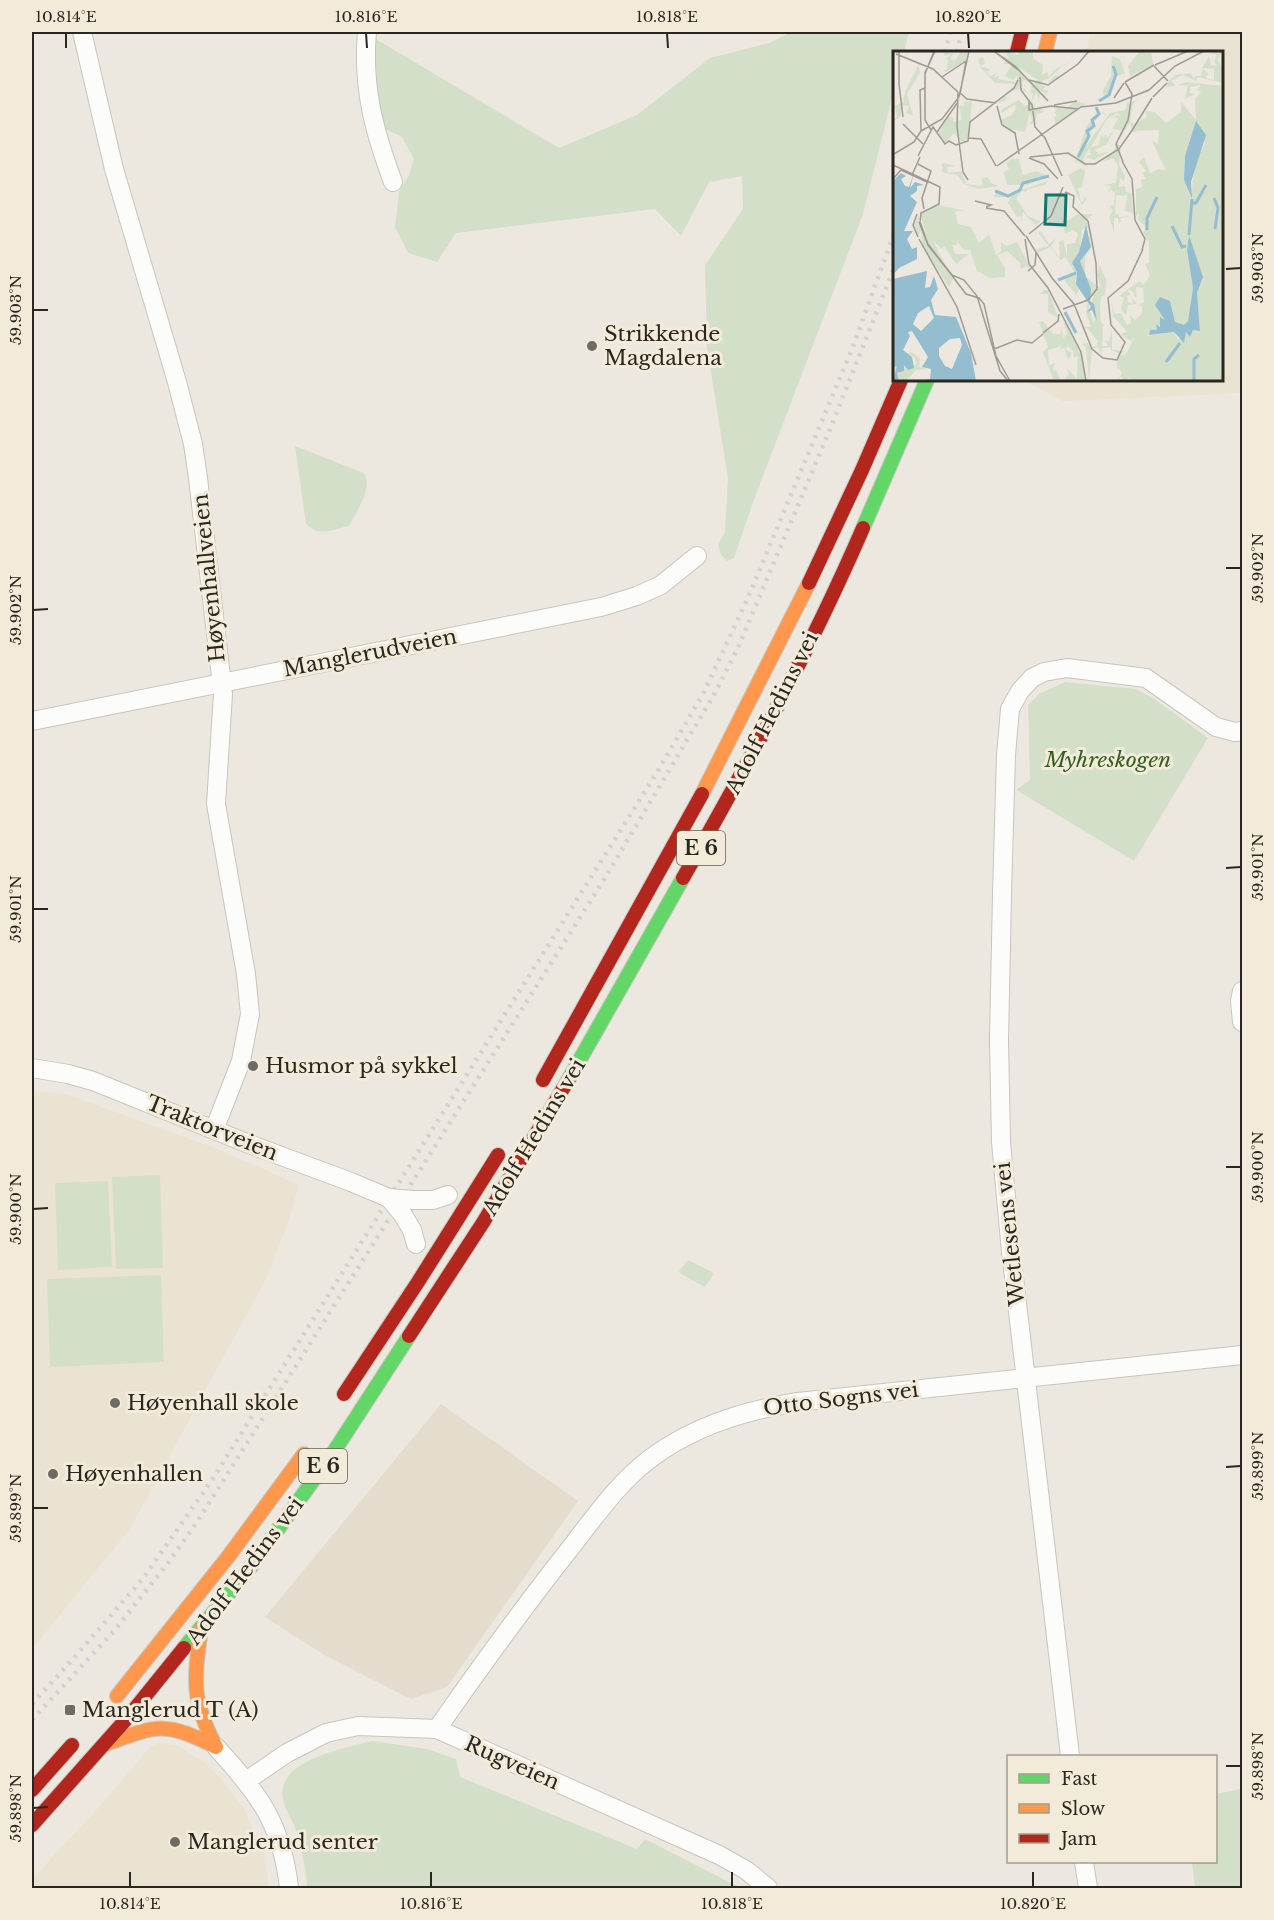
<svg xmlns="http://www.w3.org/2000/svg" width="1274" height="1920" viewBox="0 0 1274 1920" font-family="'Libre Baskerville',serif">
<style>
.built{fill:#eae3d1}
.industrial{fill:#e4dccd}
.green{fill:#d4dfca}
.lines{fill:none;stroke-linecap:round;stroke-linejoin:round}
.street-casing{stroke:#c8c5be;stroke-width:20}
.fast-casing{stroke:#c8c5be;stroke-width:16}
.slow-casing{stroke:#c8c5be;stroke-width:16}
.jam-casing{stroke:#c8c5be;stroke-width:16}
.street{stroke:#fcfcfa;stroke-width:18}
.fast{stroke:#63d668;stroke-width:14}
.slow{stroke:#ff974d;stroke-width:14}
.jam{stroke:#b3261e;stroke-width:14}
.rail{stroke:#d3d2d0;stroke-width:4.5;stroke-dasharray:3 6;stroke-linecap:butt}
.street-bridge-casing{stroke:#c8c5be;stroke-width:20;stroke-linecap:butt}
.street-bridge{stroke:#fcfcfa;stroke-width:18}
.ticks{fill:none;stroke:#2a2721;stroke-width:2}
.poi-dot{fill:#6e6b64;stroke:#f2ebd9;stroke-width:2}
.labels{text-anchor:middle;stroke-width:6;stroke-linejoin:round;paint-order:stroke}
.shield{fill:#f2ebd9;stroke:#666258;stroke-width:1.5}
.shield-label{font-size:20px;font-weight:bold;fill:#2a2721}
.poi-label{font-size:21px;fill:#2a2721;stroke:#f2ebd9;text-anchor:start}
.street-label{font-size:21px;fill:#2a2721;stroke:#f2ebd9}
.park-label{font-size:21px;font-style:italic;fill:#325f1f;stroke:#f2ebd9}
.inset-river{fill:none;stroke:#94bdd0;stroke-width:3}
.inset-road{fill:none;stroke:#9e9b93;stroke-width:1.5}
.view{fill:#0f766e;fill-opacity:0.15;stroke:#0f766e;stroke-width:3}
.inset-edge{fill:none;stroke:#2a2721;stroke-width:3}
.neatline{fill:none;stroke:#2a2721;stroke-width:2}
.ticks-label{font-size:15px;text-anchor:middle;fill:#2a2721}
</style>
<rect width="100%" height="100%" fill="#ece8df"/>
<path class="built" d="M 1091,32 L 1242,32 L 1242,393 L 1062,401 L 1024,380 L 1222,380 L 1222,52 L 1086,52 Z
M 32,1090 L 68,1095 L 113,1111 L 218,1149 L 299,1185 L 289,1220 L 267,1277 L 130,1529 L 32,1649 Z
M 159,1743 L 179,1746 L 205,1763 L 217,1774 L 245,1810 L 264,1854 L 269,1888 L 32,1888 L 32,1879 L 99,1807 L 151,1746 Z"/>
<path class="industrial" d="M 441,1404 L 578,1501 L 447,1687 L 411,1699 L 326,1656 L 265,1617 Z"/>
<path class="green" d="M 791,32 L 909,32 L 904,52 L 894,52 L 894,90 L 863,214 L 752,505 L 734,558 L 727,561 L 721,555 L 718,545 L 725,532 L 728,478 L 707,348 L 705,265 L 743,209 L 742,176 L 709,182 L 681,236 L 655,209 L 456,233 L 437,262 L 408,253 L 395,227 L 399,192 L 409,175 L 414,159 L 402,137 L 373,123 L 369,35 L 559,148 L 637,115 L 710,58 L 769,43 Z
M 295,446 L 364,473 C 373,489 357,510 349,526 C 334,529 319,538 306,524 Z
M 1065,682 L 1136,689 L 1153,698 L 1208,738 L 1134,861 L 1016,790 L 1030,780 L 1028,705 L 1039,694 Z
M 160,1175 L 163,1268 L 116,1269 L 112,1177 Z
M 108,1181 L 112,1267 L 58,1270 L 55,1183 Z
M 688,1260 L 712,1272 L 713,1275 L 705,1287 L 681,1274 L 679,1271 Z
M 161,1275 L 164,1362 L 50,1367 L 47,1279 Z
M 372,1741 L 427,1749 L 456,1759 L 460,1777 L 637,1849 L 645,1839 L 741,1888 L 307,1888 C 306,1867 301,1845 294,1825 C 290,1816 284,1808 283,1799 C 275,1760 345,1748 372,1741 Z
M 1242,1789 L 1242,1888 L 1195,1888 L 1192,1862 L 1216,1862 L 1216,1794 Z"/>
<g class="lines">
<g class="street-casing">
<path id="street" d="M 82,32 L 114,169 L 177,382 L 193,444 L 198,478 L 223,694 L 216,804 L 246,974 L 250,1014 L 241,1061 L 214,1130
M 367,32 C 362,87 374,131 393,182
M 32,721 L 601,607 L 637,596 L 661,585 L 697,556
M 1242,991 L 1240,1001 L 1242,1022
M 32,1068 L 68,1074 L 93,1081 L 249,1144 L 351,1182
M 413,1200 L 433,1200 L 448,1195
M 403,1215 L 412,1230 L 416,1244
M 437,1729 C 481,1666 525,1605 572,1546 C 596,1515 619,1482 651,1458 C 694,1426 746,1410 798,1402 L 1242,1355
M 216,1747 C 259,1794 282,1824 289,1888
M 1070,1756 L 1011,1252 L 1001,1142 L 999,1041 L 1002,894 L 1006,755 L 1010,709 L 1020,691 L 1032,678 L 1044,672 L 1067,668 L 1146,678 L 1216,727 L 1235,732 L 1242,731
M 246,1781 L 287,1753 L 326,1733 L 358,1726 L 437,1729 L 719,1855 L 746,1870 L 768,1888
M 1084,1862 L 1088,1888"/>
</g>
<g class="fast-casing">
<path id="fast" d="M 863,528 L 927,380
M 570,1077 L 683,878
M 184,1648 L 250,1568 L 333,1453 L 409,1336"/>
</g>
<g class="slow-casing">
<path id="slow" d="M 1045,52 L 1050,32
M 702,794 L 809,583
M 201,1629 C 194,1681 191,1699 216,1747
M 117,1696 L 228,1557 L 304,1454
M 106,1744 C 158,1725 165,1721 216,1747"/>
</g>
<g class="jam-casing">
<path id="jam" d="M 1017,52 L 1022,32
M 809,583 L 862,470 L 901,380
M 683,878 C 748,764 811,648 863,528
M 543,1080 L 702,794
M 409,1336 L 484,1221 L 570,1077
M 344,1394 L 418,1282 L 498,1155
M 32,1790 L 72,1745
M 32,1825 L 129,1716 L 184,1648"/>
</g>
<use href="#street" class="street"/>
<use href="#fast" class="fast"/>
<use href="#slow" class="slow"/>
<use href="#jam" class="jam"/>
<path class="rail" d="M 945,52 L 950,32
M 957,52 L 962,32
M 32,1704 L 74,1658 L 144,1577 L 212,1480 L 659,769 L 704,692 L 747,600 L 852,349 L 894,234
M 32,1720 L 114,1631 L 168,1563 L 197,1522 L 605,878 L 715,693 L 737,650 L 831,427 L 894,268"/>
<g class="street-bridge-casing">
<path id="street-bridge" d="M 351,1182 L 389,1198 L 413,1200
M 389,1198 L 403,1215"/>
</g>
<use href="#street-bridge" class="street-bridge"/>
</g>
<path class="ticks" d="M 66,33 L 66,48M 366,33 L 367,48M 667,33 L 668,48M 968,33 L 969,48M 1226,269 L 1241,268M 33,310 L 48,310M 1226,568 L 1241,568M 33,610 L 48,609M 1226,868 L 1241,867M 33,909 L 48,909M 1226,1167 L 1241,1167M 33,1209 L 48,1208M 1226,1467 L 1241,1466M 33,1508 L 48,1508M 1226,1766 L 1241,1766M 33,1808 L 48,1807M 130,1872 L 130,1887M 431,1872 L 431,1887M 732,1872 L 732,1887M 1033,1872 L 1033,1887"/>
<g class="poi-dot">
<circle cx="592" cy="346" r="6"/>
<circle cx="253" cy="1066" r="6"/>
<circle cx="115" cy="1403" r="6"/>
<circle cx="53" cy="1474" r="6"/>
<rect x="64" y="1704" width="12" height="12" rx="3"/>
<circle cx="175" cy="1842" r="6"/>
</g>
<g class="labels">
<g class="shield">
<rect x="677" y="831" width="48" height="34" rx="4.5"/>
<rect x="299" y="1449" width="48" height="34" rx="4.5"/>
</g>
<g class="shield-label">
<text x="701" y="855">E 6</text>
<text x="323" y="1473">E 6</text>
</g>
<g class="poi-label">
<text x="604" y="341">Strikkende<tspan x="604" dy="24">Magdalena</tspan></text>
<text x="265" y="1073">Husmor på sykkel</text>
<text x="127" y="1410">Høyenhall skole</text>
<text x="65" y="1481">Høyenhallen</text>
<text x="82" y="1717">Manglerud T (A)</text>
<text x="187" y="1849">Manglerud senter</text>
</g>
<g class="street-label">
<text transform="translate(209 578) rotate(-96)" y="7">Høyenhallveien</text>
<text transform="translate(370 653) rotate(-11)" y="7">Manglerudveien</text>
<text transform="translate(772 713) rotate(-63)" y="7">Adolf Hedins vei</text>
<text transform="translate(212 1128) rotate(22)" y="7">Traktorveien</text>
<text transform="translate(534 1137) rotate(-59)" y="7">Adolf Hedins vei</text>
<text transform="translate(1010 1234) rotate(-96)" y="7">Wetlesens vei</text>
<text transform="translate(841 1399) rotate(-7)" y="7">Otto Sogns vei</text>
<text transform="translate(245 1571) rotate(-53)" y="7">Adolf Hedins vei</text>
<text transform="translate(512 1763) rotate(24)" y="7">Rugveien</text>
</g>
<g class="park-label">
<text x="1108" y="767">Myhreskogen</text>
</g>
</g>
<g transform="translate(893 51)">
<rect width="330" height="330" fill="#ece8df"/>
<path d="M 50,0 L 62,3 L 58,5 L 59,10 L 62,7 L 59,14 L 68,0 L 75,0 L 74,9 L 53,21 L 50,19 L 54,18 L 55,8 L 52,8 L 59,3 L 52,5 ZM 112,0 L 126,4 L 124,0 L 134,0 L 138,5 L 135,0 L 140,0 L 140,7 L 150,14 L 149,24 L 154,21 L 156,26 L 161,19 L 184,7 L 168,16 L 164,21 L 168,24 L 175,20 L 164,28 L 156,32 L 154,34 L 161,25 L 168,24 L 163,21 L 157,27 L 149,30 L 149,35 L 144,33 L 148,35 L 153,35 L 150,38 L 155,40 L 152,44 L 152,41 L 141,39 L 151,43 L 154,49 L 147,43 L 146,49 L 143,41 L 139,50 L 143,58 L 148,56 L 155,56 L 173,57 L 183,50 L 193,53 L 163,73 L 161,66 L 165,65 L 161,62 L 164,58 L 159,56 L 148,57 L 151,61 L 144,63 L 142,73 L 138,50 L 140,42 L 136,44 L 131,37 L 115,41 L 112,47 L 118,46 L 104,53 L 123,33 L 102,32 L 88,17 L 85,8 L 90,6 L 92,12 L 88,15 L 98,19 L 93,21 L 98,25 L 103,22 L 101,27 L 106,24 L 105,28 L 123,31 L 125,24 L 120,29 L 112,25 L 119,13 L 111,13 L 112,9 L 117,11 L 102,2 L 116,7 ZM 125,16 L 145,29 L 141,31 L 143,33 L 137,30 L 144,38 L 139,34 L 137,44 L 126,36 L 127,26 L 127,35 L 133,35 L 128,34 L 131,29 L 137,32 ZM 247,0 L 258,0 L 260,14 L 237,25 L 235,15 ZM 324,0 L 329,0 L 325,9 L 330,18 L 330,32 L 305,26 L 303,30 L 290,24 L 278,30 L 283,35 L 273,36 L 276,30 L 282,24 L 297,22 L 301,27 L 303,25 L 308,25 L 310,18 L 315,22 L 313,27 L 321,29 L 321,18 L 309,17 L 316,5 L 318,14 L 324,15 L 321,10 L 326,5 L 322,8 L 323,3 L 317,3 ZM 219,5 L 227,8 L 232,22 L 220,27 L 217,39 L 221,37 L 213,47 L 209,41 L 218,25 ZM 26,12 L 27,22 L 14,43 L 20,65 L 13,62 L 16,55 L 8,54 L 8,65 L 2,69 L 0,69 L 4,66 L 2,55 L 10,51 L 12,41 ZM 293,31 L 330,35 L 330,330 L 236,330 L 237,325 L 234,330 L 229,330 L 229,325 L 225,330 L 229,321 L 224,317 L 225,302 L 218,299 L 218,296 L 209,297 L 209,303 L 205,296 L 199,298 L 196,330 L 193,297 L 189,293 L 195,292 L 198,297 L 204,295 L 205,290 L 192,275 L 198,276 L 193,262 L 195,250 L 200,272 L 202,270 L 198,253 L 201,245 L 195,246 L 199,238 L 191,227 L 187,210 L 198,196 L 192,206 L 192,225 L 208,238 L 204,223 L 207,214 L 213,229 L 212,244 L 216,242 L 208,246 L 207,253 L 208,272 L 213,275 L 210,275 L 209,295 L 215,295 L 212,289 L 216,291 L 219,278 L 219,299 L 234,300 L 229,301 L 228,305 L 233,303 L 241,287 L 238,290 L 227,283 L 234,281 L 220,265 L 218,249 L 221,263 L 228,262 L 234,274 L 238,272 L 237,264 L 242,269 L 249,262 L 249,255 L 244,255 L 251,251 L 250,237 L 243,236 L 244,248 L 237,238 L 235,240 L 238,244 L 234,245 L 235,251 L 240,253 L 239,247 L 244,253 L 235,254 L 233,265 L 228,257 L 231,247 L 226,245 L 246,230 L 251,234 L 257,224 L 252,213 L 256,212 L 256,192 L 250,182 L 253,176 L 245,169 L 246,162 L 243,165 L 243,138 L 249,136 L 248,128 L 253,128 L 249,122 L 253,120 L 246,111 L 251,106 L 257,122 L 266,118 L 273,120 L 259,90 L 265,93 L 266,79 L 242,80 L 245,82 L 240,80 L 237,71 L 224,92 L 228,95 L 226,113 L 232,125 L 231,130 L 227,127 L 226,136 L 232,135 L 233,141 L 238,142 L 240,162 L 232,160 L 234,145 L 238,161 L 233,142 L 232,145 L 223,144 L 222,160 L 223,165 L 225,162 L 226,166 L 241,165 L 227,167 L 228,170 L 226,173 L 225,167 L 221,167 L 221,181 L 216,166 L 220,159 L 216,155 L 221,154 L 222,143 L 218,138 L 214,143 L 218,135 L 210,134 L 223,132 L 225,115 L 220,107 L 210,111 L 222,98 L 228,79 L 219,78 L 225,67 L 218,67 L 225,64 L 230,66 L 224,62 L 214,68 L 198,96 L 206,94 L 208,82 L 210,87 L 213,83 L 214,87 L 221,79 L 214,93 L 202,99 L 206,104 L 209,102 L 216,101 L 201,109 L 193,106 L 198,103 L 196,98 L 190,108 L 196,117 L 184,110 L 182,112 L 194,74 L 204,65 L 204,55 L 206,61 L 211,62 L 214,64 L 208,62 L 202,71 L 190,99 L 217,62 L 232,59 L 235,50 L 236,53 L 245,48 L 240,53 L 237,70 L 241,73 L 254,66 L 252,60 L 262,61 L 273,72 L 288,61 L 288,51 L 303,69 L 302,48 L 308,41 L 304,39 L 308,34 L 297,36 L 297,42 L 302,43 L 292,48 L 295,35 L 284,34 ZM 303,70 L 312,92 L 302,111 L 298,147 L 291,129 L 292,105 ZM 296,184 L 310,227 L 304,242 L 307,281 L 301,277 L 297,285 L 293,281 L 291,291 L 288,287 L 285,289 L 281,281 L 255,285 L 257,279 L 265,279 L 263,273 L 268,276 L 267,266 L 279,272 L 276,260 L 283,272 L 291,274 L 295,270 L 300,237 L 294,199 ZM 125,49 L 132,55 L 137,52 L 139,57 L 140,73 L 137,73 L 139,69 L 137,61 L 132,81 L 112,77 L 108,69 L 119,64 L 123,56 L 121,54 L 109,62 L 108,59 ZM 71,50 L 79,51 L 76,87 L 69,91 L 61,82 L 52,92 L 45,83 L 55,66 L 60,66 L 60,71 L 69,69 L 66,54 L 71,55 ZM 118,108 L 126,108 L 130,124 L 143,120 L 156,125 L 134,134 L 114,134 L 111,121 L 116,118 L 113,112 ZM 49,112 L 63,115 L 54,116 L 55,122 L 68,120 L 73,133 L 86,135 L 90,134 L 88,128 L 95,126 L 98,132 L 106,135 L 86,138 L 71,133 L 64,124 L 49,121 ZM 188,117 L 192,120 L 189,136 L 185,137 L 188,150 L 190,151 L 192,146 L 194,147 L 189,154 L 175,124 ZM 155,130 L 152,134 L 135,138 L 133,141 L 129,140 L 123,147 L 135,165 L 148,171 L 143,174 L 136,167 L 143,176 L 130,161 L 128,170 L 128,165 L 124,166 L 115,152 L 118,146 L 100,146 L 106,139 L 113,144 ZM 46,154 L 72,160 L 62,160 L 65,173 L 78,176 L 86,192 L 96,183 L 103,204 L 108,201 L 108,191 L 113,195 L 124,191 L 138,218 L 132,215 L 128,219 L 127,212 L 114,200 L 104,204 L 112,217 L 112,226 L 97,227 L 84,220 L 77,199 L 71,199 L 64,190 L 64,194 L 59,194 L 62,203 L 76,203 L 63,213 L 51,195 L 49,198 L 40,190 L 52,213 L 36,193 L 27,163 L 24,175 L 29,173 L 34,192 L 60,228 L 56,236 L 29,195 L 28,179 L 25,185 L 21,174 L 28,161 ZM 186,163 L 200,163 L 194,169 L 195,177 L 189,178 L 187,202 L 180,214 L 184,221 L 182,231 L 190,237 L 191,245 L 187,237 L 183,244 L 171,229 L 182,222 L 172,206 L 168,209 L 158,214 L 167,209 L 160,199 L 157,196 L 145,202 L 143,198 L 156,195 L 145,182 L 148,180 L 156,193 L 163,187 L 158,196 L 167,207 L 166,191 L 170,188 L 174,206 L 174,193 L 182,192 L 185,183 L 180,179 L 172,183 L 170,172 ZM 151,239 L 155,239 L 165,266 L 175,275 L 189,305 L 192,330 L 160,328 L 150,301 L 155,296 L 146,271 L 150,270 L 160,283 L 167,283 L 169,275 L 170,288 L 174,282 L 170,270 L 155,261 L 155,243 L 147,243 ZM 169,295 L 166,299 L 171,297 L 175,309 L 179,302 L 172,298 L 175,295 L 180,300 L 181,307 L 185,305 L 184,328 L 174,317 L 176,323 L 171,329 L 167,328 L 163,319 L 160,320 L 162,311 L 156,315 L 155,299 ZM 19,301 L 27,308 L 26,316 L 34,318 L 23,319 L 13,330 L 0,327 L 0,313 L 23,314 L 22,307 L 15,302 Z" fill="#d4dfca" fill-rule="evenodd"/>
<path d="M 303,70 L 313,84 L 298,131 L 299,148 L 291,129 L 292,105 ZM 8,122 L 13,125 L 8,128 L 12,135 L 16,136 L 21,122 L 17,137 L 22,131 L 31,134 L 24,135 L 24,140 L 17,145 L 24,151 L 11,180 L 20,180 L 14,188 L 19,198 L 24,196 L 24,208 L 6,217 L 0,224 L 0,130 ZM 193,174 L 198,196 L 187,210 L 198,238 L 197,250 L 201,253 L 204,270 L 199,259 L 194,261 L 198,256 L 183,233 L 184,221 L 179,212 L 186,201 ZM 296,184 L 310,226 L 304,242 L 307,280 L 300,279 L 297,286 L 293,281 L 291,292 L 281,281 L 256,284 L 257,279 L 264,279 L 263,273 L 267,276 L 267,266 L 272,269 L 262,254 L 267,246 L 277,250 L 282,271 L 291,274 L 295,270 L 300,237 L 294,199 ZM 34,220 L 32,237 L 37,236 L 41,225 L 45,238 L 38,249 L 42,264 L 63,266 L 78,302 L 83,330 L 27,330 L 37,328 L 38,318 L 29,316 L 35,306 L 19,280 L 15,281 L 17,285 L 10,299 L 19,306 L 21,317 L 15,319 L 11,314 L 11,320 L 4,322 L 6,330 L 0,330 L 4,315 L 0,316 L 0,228 ZM 36,255 L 41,267 L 28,280 L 20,273 L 25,262 ZM 57,288 L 67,287 L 69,294 L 59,318 L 52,315 L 46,305 L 46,297 Z" fill="#94bdd0" fill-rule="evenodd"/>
<path class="inset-river" d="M 206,50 L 216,44 L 223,23 L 220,15M 185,106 L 196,85 L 194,80 L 201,75 L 199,69 L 206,63 L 203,56M 102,140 L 115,145 L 127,139 L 130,132 L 156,125M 321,147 L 325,157 L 322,178M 299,152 L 303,152 L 313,134M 279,175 L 289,196 L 293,195M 254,179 L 254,167 L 264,146M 296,184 L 299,148M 165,229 L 183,222M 172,261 L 183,282M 273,311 L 287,292M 301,330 L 301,308 L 306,304"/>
<path class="inset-road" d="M 3,3 L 40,18 L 65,41M 262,14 L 295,0M 261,15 L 275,30M 128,21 L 102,1 L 122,15 L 140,34M 49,26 L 73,10M 127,26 L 128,39 L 139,54 L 142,76 L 152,87 L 169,125M 136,29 L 155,34 L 185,13 L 196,0M 232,31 L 261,14M 6,33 L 10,66M 6,33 L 6,0M 140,34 L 155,50M 65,41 L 64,76 L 70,121 L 75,129M 67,42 L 74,48 L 103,52M 67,43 L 73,10M 260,46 L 274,32M 221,47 L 231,32M 136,49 L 136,59 L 158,55 L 185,58M 161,54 L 184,50M 104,55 L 109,74 L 122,82 L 126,103M 10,73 L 30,93M 38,79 L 32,69 L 32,23 L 41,0M 28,80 L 49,68 L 66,46 L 76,0M 44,81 L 65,51M 238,81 L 259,47M 76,87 L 88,88 L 103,115M 1,103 L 21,91 L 28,80 L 27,39 L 32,37 L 32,22 L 42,0M 25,105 L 40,76 L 52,93 L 56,90 L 63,94 L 75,90 L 77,71 L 121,37 L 125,29M 137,106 L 175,102 L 192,113 L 202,113 L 226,98 L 240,78M 136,107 L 151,113 L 165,128M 229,110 L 239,128 L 242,169 L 252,188 L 249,199M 230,111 L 223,93 L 235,69 L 239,43 L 232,31M 25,113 L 38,120 L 29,147 L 31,158M 0,114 L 47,136 L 46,153 L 28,162 L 27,171 L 35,193 L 59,224 L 71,229 L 84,245 L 107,320 L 115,330M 104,115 L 188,56 L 223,52 L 256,39 L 282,15 L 311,0M 19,124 L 27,106M 0,128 L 8,119 L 34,131M 172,141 L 181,145 L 180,156 L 195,170M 82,150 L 98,154 L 93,156M 93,157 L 111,160 L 132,185M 24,163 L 20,174 L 25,186M 26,171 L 35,194 L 57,222 L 73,243 L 86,247 L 91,253 L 103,305 L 117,330M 136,183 L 158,165 L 170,136M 133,185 L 159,227 L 181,253 L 199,298 L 210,307 L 224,309 L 232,291 L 218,274 L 215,247 L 235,230 L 250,198M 26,188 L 64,256 L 83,314M 132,188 L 136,213 L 155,237 L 188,301 L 193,330M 135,220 L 142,214 L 143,202M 170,258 L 195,249 L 204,238 L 203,212 L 195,170M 150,282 L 165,270 L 166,263M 101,298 L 124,289 L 139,292 L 150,283"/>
<path class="view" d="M 153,144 L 173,144 L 172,174 L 152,173 Z"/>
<rect width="330" height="330" class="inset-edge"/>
</g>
<rect width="1274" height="1920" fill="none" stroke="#f2ebd9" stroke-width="66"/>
<rect x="1007" y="1755" width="210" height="108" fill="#f2ebd9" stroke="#a29d8f" stroke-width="1.5"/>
<rect x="1019" y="1774" width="30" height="9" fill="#63d668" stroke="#a29d8f" stroke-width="1.5"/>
<text x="1061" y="1785" font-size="18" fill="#2a2721">Fast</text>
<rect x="1019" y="1804" width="30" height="9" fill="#ff974d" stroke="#a29d8f" stroke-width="1.5"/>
<text x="1061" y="1815" font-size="18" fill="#2a2721">Slow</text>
<rect x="1019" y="1834" width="30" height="9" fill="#b3261e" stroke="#a29d8f" stroke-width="1.5"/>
<text x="1061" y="1845" font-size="18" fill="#2a2721">Jam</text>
<rect x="33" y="33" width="1208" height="1854" class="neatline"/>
<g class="ticks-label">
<text x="66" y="22">10.814°E</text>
<text x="366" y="22">10.816°E</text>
<text x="667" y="22">10.818°E</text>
<text x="968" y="22">10.820°E</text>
<text transform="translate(1258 268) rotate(-90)" y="5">59.903°N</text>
<text transform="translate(16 310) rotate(-90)" y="5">59.903°N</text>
<text transform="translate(1258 568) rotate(-90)" y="5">59.902°N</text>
<text transform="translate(16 610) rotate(-90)" y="5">59.902°N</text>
<text transform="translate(1258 867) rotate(-90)" y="5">59.901°N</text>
<text transform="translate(16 909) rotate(-90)" y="5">59.901°N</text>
<text transform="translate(1258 1167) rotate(-90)" y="5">59.900°N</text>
<text transform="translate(16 1209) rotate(-90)" y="5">59.900°N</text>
<text transform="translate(1258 1466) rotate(-90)" y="5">59.899°N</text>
<text transform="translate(16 1508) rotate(-90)" y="5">59.899°N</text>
<text transform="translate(1258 1766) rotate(-90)" y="5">59.898°N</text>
<text transform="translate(16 1808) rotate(-90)" y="5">59.898°N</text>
<text x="130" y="1909">10.814°E</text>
<text x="431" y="1909">10.816°E</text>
<text x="732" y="1909">10.818°E</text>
<text x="1033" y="1909">10.820°E</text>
</g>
</svg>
